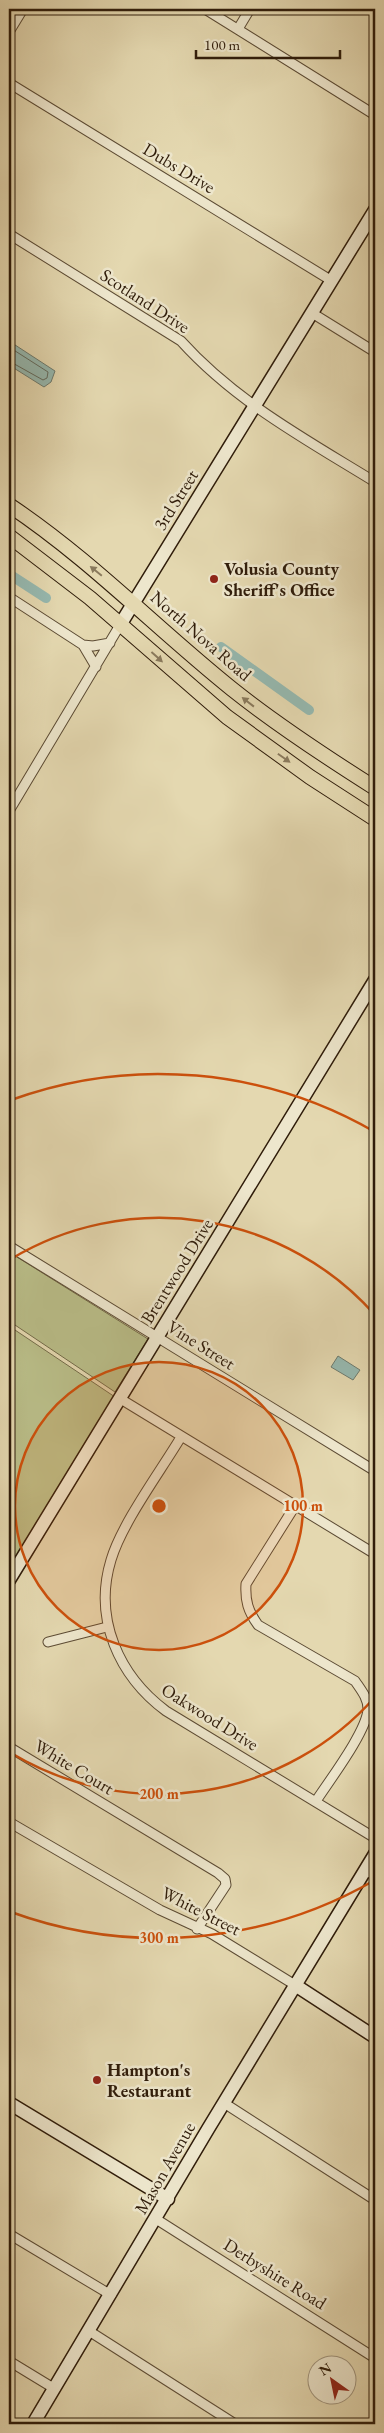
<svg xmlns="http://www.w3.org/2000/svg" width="384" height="2433" viewBox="0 0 384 2433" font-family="'EB Garamond',serif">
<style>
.green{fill:#b9bd88;stroke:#746c49}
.water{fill:#96b9b0;stroke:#6d7a6e}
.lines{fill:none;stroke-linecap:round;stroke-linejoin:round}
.shore{stroke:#626a5d;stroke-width:1}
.canal{stroke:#96b9b0;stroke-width:10}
.street-casing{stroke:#5c4b34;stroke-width:11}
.secondary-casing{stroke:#2f1c0a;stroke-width:15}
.primary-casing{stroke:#2f1c0a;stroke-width:16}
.street{stroke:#ede6cc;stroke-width:9}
.secondary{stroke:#ede6cc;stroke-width:12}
.primary{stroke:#e4d8b0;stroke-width:14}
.oneway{fill:#8a7a5d}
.ring{fill:none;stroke:#cc500c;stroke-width:2.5}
.poi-dot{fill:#8f2418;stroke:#ede6cc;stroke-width:2}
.labels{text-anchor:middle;stroke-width:5;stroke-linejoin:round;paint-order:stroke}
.street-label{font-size:18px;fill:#2f1c0a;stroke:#ede6cc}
.poi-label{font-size:18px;font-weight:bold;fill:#2f1c0a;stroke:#ede6cc;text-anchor:start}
.centre{fill:#cc500c;stroke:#ede6cc;stroke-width:2.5}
.ring-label{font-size:15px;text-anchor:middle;font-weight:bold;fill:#cc500c;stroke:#ede6cc;stroke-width:5;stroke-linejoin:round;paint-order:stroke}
</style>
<rect width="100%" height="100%" fill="#e4d8b0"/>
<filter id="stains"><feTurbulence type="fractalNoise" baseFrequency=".004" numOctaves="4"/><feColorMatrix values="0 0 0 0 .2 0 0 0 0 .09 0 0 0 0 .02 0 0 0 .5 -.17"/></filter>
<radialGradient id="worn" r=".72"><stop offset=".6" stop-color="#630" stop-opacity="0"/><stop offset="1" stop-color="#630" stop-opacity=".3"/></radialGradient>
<path class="green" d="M 9,1252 L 148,1339 L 115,1392 L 9,1321 Z
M 9,1326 L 118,1399 L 9,1580 Z"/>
<path class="water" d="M 9,341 L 55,371 L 51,382 L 44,387 L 9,365 Z
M 338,1356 L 360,1370 L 353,1380 L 331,1367 Z"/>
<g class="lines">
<path class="shore" d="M 9,347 L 48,372 L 47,378 L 43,380 L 9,361"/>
<path class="canal" d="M 9,574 L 46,598
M 221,647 L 309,710"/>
<g class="street-casing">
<path id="street" d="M 205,9 L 375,115
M 238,29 L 250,9
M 9,32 L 23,9
M 9,83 L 332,281
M 9,234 L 181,341 C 236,402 307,440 375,482
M 312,313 L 375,352
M 9,597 L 83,645 L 96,667
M 83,645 L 93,646 L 110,643
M 9,811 L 120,625
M 9,1246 L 375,1471
M 119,1398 L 375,1554
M 181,1437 C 160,1472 122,1523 111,1560 C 93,1619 119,1676 166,1711 L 375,1838
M 295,1506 L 246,1584 C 245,1601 248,1611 258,1625 L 355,1681 C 361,1690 368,1698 368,1709 C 367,1731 329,1781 316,1801
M 48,1642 L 107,1627
M 9,1747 L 218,1873 L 225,1879 L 226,1885 L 197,1929
M 9,1822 L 160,1910 L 212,1934 L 295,1985
M 366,1870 L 375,1876
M 224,2103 L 375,2200
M 156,2219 L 375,2358
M 9,2234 L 111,2295
M 89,2331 L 235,2424
M 9,2361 L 55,2389"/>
</g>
<g class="secondary-casing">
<path id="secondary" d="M 120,625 L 375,210
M 9,1580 L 375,980
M 295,1985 L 375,2037
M 9,2103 L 168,2199
M 33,2424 L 208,2129 L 375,1854"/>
</g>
<g class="primary-casing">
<path id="primary" d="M 9,505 C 90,559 156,628 232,689 C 277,725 326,757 375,788
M 9,536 L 90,598 L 227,717 L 310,777 L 375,819"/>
</g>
<use href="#street" class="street"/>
<use href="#secondary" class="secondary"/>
<use href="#primary" class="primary"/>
</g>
<defs><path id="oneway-solid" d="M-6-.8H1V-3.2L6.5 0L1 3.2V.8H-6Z" transform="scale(1.25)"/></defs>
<g class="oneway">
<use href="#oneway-solid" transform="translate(96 571) rotate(-141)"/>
<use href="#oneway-solid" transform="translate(157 657) rotate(42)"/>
<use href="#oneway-solid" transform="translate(248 702) rotate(-142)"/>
<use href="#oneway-solid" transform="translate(284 758) rotate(35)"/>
</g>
<circle cx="159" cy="1506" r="144" fill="#cc500c" fill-opacity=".12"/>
<g class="ring">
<circle cx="159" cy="1506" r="144"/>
<path d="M375 1697A288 288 0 0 1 11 1753M11 1259A288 288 0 0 1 375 1315"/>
<path d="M375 1880A432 432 0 0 1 11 1912M11 1100A432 432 0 0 1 375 1132"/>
</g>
<g class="poi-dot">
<circle cx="214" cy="579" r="5"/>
<circle cx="97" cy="2080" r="5"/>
</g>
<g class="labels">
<g class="street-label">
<text transform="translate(179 168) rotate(31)" y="6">Dubs Drive</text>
<text transform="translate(145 301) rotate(33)" y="6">Scotland Drive</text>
<text transform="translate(176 500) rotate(-58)" y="6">3rd Street</text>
<text transform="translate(201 636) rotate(41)" y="6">North Nova Road</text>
<text transform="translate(177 1271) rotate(-58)" y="6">Brentwood Drive</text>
<text transform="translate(201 1345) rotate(32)" y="6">Vine Street</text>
<text transform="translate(210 1717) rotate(32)" y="6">Oakwood Drive</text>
<text transform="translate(74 1767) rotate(31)" y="6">White Court</text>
<text transform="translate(201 1911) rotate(27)" y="6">White Street</text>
<text transform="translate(165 2168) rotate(-60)" y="6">Mason Avenue</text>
<text transform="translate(275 2274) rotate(32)" y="6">Derbyshire Road</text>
</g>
<g class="poi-label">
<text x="224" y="575">Volusia County<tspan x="224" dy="21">Sheriff's Office</tspan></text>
<text x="107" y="2076">Hampton's<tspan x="107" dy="21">Restaurant</tspan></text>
</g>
</g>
<circle cx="159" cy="1506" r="8" class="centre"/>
<g class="ring-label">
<text x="303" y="1511">100 m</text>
<text x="159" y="1799">200 m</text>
<text x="159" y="1943">300 m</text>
</g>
<rect width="384" height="2433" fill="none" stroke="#e4d8b0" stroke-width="30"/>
<rect x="10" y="10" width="364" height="2413" fill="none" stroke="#2f1c0a" stroke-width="2.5"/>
<rect x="15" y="15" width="354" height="2403" fill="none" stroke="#2f1c0a"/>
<g transform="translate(332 2380) rotate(327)"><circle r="24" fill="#ede6cc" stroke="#a1957e"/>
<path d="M0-4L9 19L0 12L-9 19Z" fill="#8f2418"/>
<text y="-8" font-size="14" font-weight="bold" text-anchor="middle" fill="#2f1c0a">N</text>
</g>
<path d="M196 50v8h144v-8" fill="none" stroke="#2f1c0a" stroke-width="2.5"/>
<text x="204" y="50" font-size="15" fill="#2f1c0a" stroke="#ede6cc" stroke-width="4" paint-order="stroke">100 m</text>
<rect width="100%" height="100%" filter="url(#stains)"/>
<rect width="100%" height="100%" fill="url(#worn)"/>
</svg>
